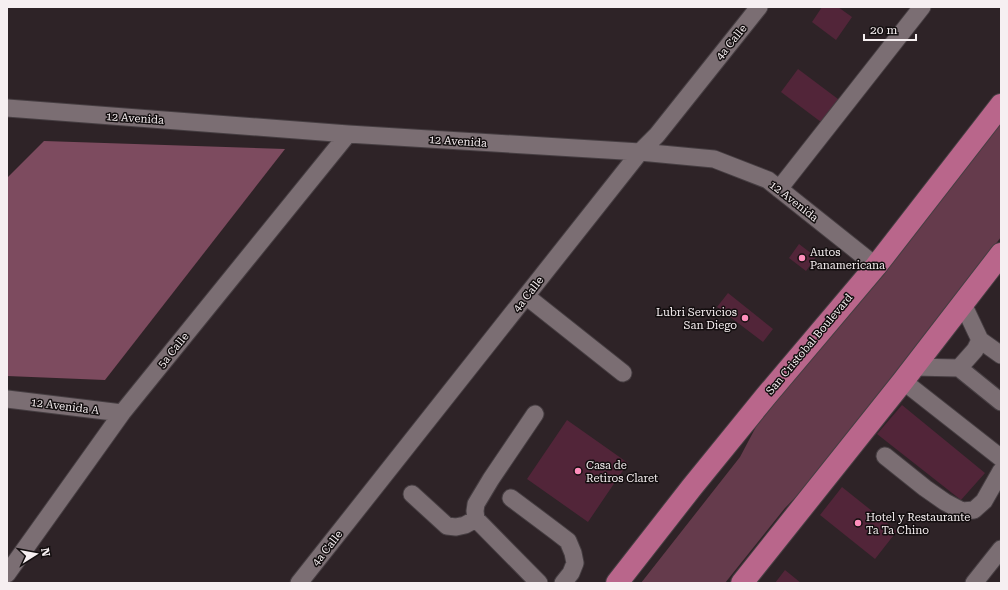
<svg xmlns="http://www.w3.org/2000/svg" width="1008" height="590" viewBox="0 0 1008 590" font-family="'Roboto Serif',serif">
<style>
.green{fill:#653b4c}
.forest{fill:#7d4b5f}
.building{fill:#522539}
.lines{fill:none;stroke-linecap:round;stroke-linejoin:round}
.minor-casing{stroke:#463e42;stroke-width:19}
.major-casing{stroke:#463e42;stroke-width:24}
.minor{stroke:#7b6e73;stroke-width:17}
.major{stroke:#b9668b;stroke-width:22}
.poi-dot{fill:#fe8ebc;stroke:#130e0f;stroke-width:1.5}
.labels{text-anchor:middle;stroke-width:3;stroke-linejoin:round;paint-order:stroke}
.street-label{font-size:11px;fill:#f6eff1;stroke:#130e0f}
.poi-label{font-size:11px;fill:#f6eff1;stroke:#130e0f;text-anchor:start}
</style>
<rect width="100%" height="100%" fill="#2e2327"/>
<path class="green" d="M 1001,117 L 1001,237 L 828,464 L 785,508 L 725,583 L 641,583 L 740,457 L 767,406 Z"/>
<path class="forest" d="M 44,141 L 285,149 L 105,380 L 7,376 L 7,178 Z"/>
<path class="building" d="M 822,7 L 838,7 L 852,17 L 836,40 L 812,22 Z
M 798,69 L 842,102 L 825,125 L 781,92 Z
M 799,244 L 816,257 L 806,271 L 789,258 Z
M 728,293 L 773,329 L 763,342 L 717,307 Z
M 902,405 L 985,473 L 961,500 L 877,434 Z
M 567,420 L 628,463 L 588,522 L 527,479 Z
M 842,487 L 897,531 L 875,559 L 820,515 Z
M 785,570 L 801,583 L 775,583 Z"/>
<g class="lines">
<g class="minor-casing">
<path id="minor" d="M 7,108 L 348,134 L 640,152 L 714,159 L 768,180 L 876,266
M 779,189 L 922,7
M 526,296 L 623,373
M 980,340 L 1001,355
M 913,367 L 959,368 L 975,350 L 980,340 L 963,304
M 959,368 L 1001,402
M 903,381 L 1001,458
M 7,399 L 122,413
M 535,414 L 491,479 L 476,504 L 475,511 L 476,519 L 539,583
M 885,456 L 925,488 L 945,502 L 962,511 L 974,510 L 984,501 L 1001,471
M 412,494 L 447,526 L 456,527 L 465,525 L 476,519
M 511,498 L 555,531 L 568,541 L 573,553 L 575,563 L 571,573 L 563,583
M 7,574 L 122,413 L 348,134
M 299,583 L 640,152 L 657,135 L 759,7
M 974,583 L 1001,549"/>
</g>
<g class="major-casing">
<path id="major" d="M 617,583 L 692,487 L 766,396 L 876,266 L 1001,105
M 742,583 L 903,381 L 1001,254"/>
</g>
<use href="#minor" class="minor"/>
<use href="#major" class="major"/>
</g>
<g class="poi-dot">
<circle cx="802" cy="258" r="4"/>
<circle cx="745" cy="318" r="4"/>
<circle cx="578" cy="471" r="4"/>
<circle cx="858" cy="523" r="4"/>
</g>
<g class="labels">
<g class="street-label">
<text transform="translate(731 42) rotate(-51)" y="4">4a Calle</text>
<text transform="translate(135 118) rotate(4)" y="4">12 Avenida</text>
<text transform="translate(458 141) rotate(4)" y="4">12 Avenida</text>
<text transform="translate(794 201) rotate(38)" y="4">12 Avenida</text>
<text transform="translate(528 294) rotate(-52)" y="4">4a Calle</text>
<text transform="translate(809 344) rotate(-50)" y="4">San Cristobal Boulevard</text>
<text transform="translate(173 350) rotate(-51)" y="4">5a Calle</text>
<text transform="translate(65 406) rotate(7)" y="4">12 Avenida A</text>
<text transform="translate(327 548) rotate(-52)" y="4">4a Calle</text>
</g>
<g class="poi-label">
<text x="810" y="256">Autos<tspan x="810" dy="13">Panamericana</tspan></text>
<text x="737" y="316" text-anchor="end">Lubri Servicios<tspan x="737" dy="13">San Diego</tspan></text>
<text x="586" y="469">Casa de<tspan x="586" dy="13">Retiros Claret</tspan></text>
<text x="866" y="521">Hotel y Restaurante<tspan x="866" dy="13">Ta Ta Chino</tspan></text>
</g>
</g>
<rect width="1008" height="590" fill="none" stroke="#f6eff1" stroke-width="16"/>
<g transform="translate(36 554) rotate(79)" stroke="#130e0f" stroke-width="3" paint-order="stroke">
<path d="M0-3L7 15L0 10L-7 15Z" fill="#f6eff1"/>
<text y="-6" font-size="11" font-weight="bold" text-anchor="middle" fill="#f6eff1">N</text>
</g>
<path d="M864 34v6h52v-6" fill="none" stroke="#f6eff1" stroke-width="2"/>
<text x="870" y="34" font-size="12" fill="#f6eff1" stroke="#130e0f" stroke-width="3" paint-order="stroke">20 m</text>
</svg>
